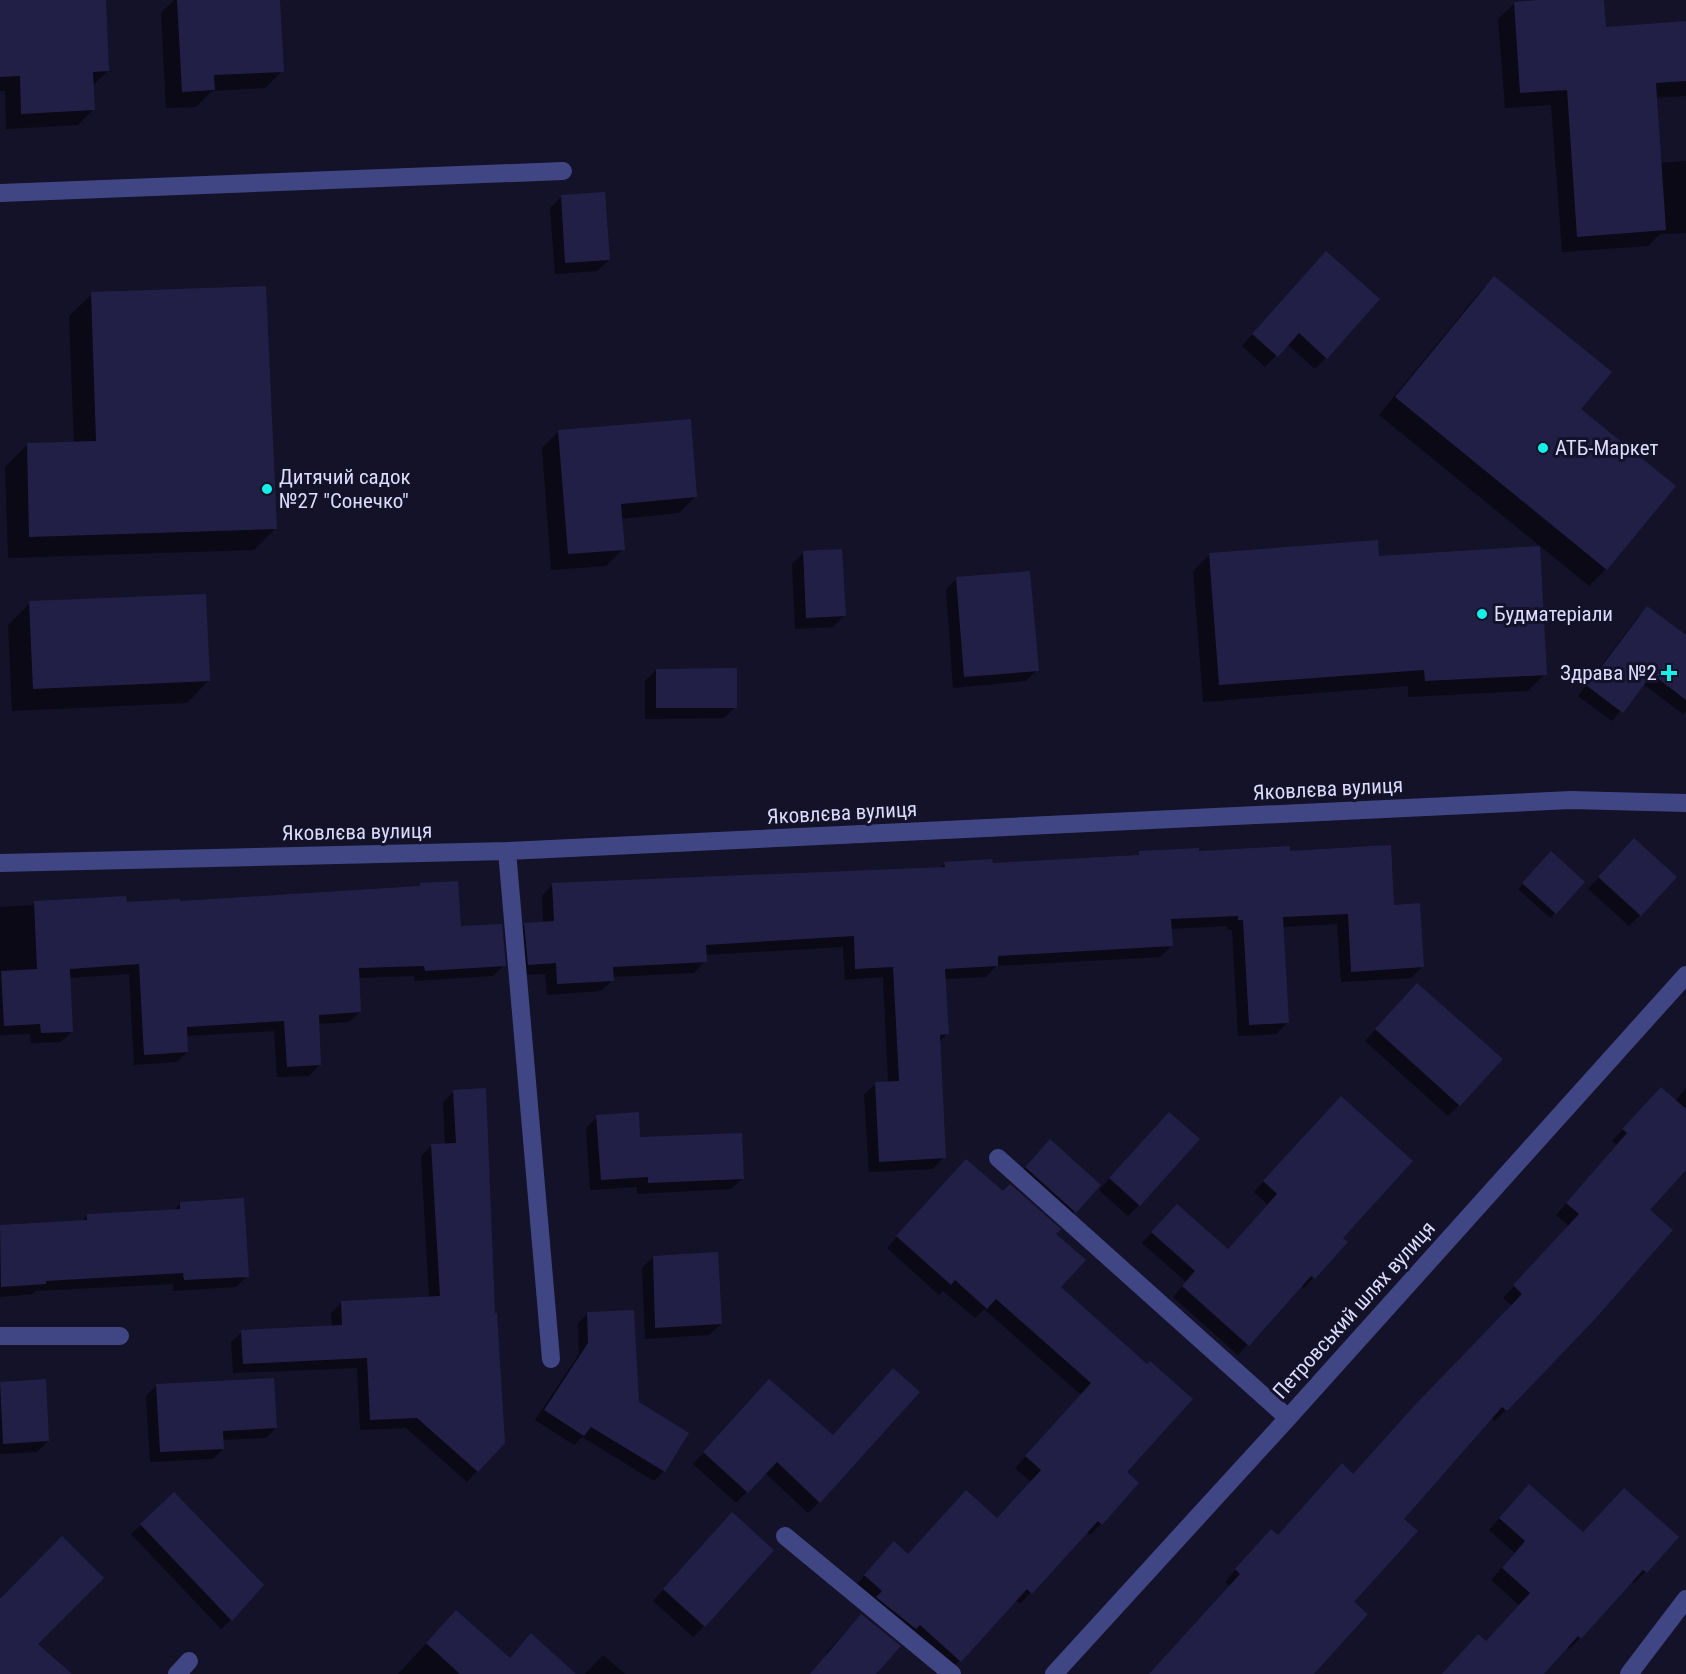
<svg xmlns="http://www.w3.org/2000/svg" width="1686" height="1674" viewBox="0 0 1686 1674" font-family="'Roboto Condensed',sans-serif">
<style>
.shadow{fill:#0007}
.building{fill:#221f47}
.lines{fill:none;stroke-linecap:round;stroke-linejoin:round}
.minor{stroke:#404684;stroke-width:18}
.poi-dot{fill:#13f0e9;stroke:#131228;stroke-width:2}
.labels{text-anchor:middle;stroke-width:6;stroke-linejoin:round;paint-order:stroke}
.poi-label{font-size:21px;fill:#dbdbfd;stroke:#131228;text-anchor:start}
.street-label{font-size:21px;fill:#dbdbfd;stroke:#131228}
</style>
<rect width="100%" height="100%" fill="#131228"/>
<path class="shadow" d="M 0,0 L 104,0 L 108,71 L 92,86 L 93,110 L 78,125 L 6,129 L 5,91 L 0,91 Z
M 174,0 L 278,0 L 282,71 L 265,88 L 212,91 L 196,107 L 166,108 L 161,13 Z
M 1560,0 L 1602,0 L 1604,29 L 1686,23 L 1686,96 L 1655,98 L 1660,163 L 1686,161 L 1686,233 L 1660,234 L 1648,246 L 1562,252 L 1551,105 L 1505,108 L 1498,19 L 1515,3 Z
M 561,197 L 609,260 L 597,271 L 555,274 L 550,208 Z
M 1315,264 L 1326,358 L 1315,369 L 1287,344 L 1265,367 L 1242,346 Z
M 1494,278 L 1579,410 L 1674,486 L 1606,569 L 1589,586 L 1379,415 L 1478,294 Z
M 92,294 L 276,528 L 254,550 L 8,558 L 5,467 L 27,445 L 74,443 L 69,316 Z
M 559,431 L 696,496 L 679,513 L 620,519 L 623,549 L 606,566 L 551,570 L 542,448 Z
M 804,552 L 844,616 L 833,627 L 795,629 L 792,564 Z
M 1210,554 L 1377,557 L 1545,674 L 1528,691 L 1408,697 L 1408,686 L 1203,702 L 1193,571 Z
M 957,578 L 1037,670 L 1026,681 L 953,688 L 946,590 Z
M 30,603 L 209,680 L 187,703 L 12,711 L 8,625 Z
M 1647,608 L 1686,637 L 1686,711 L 1683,714 L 1643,684 L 1612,721 L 1578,696 L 1638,617 Z
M 656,670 L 735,707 L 724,718 L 645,719 L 645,681 Z
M 1623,851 L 1640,915 L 1629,926 L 1588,889 Z
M 1289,852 L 1393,907 L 1422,967 L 1411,978 L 1341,982 L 1337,924 L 1282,927 L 1288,1022 L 1276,1034 L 1238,1036 L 1232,930 L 1228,930 L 1227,926 L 1170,929 L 1171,946 L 1160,957 L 996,966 L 986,977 L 944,979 L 947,1034 L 938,1043 L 944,1157 L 933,1169 L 869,1172 L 864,1095 L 875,1084 L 888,1083 L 883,977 L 845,980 L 843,947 L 705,955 L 705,961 L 694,973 L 612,977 L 613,980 L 601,991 L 547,995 L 545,974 L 517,975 L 514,935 L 525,924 L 543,923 L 542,896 L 553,884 L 940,868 L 945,863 L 991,865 L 1135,857 L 1140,853 Z
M 1546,858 L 1555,913 L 1550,918 L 1518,889 Z
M 421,884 L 460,927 L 504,965 L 493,976 L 414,981 L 414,976 L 358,978 L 360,1012 L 349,1022 L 317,1024 L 319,1065 L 309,1076 L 277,1077 L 274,1031 L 186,1036 L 187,1052 L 176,1062 L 134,1065 L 129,974 L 69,978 L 72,1031 L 61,1042 L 31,1043 L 30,1034 L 0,1035 L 0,907 L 32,905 L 35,902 L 179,903 L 417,888 Z
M 1406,996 L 1459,1105 L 1448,1116 L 1365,1041 Z
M 1686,1088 L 1686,1168 L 1648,1210 L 1594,1318 L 1495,1421 L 1491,1418 L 1402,1519 L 1351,1602 L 1312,1674 L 1150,1674 L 1230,1586 L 1225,1582 L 1260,1542 L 1278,1536 L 1353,1475 L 1512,1306 L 1503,1298 L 1569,1226 L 1556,1215 L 1617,1145 L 1612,1141 L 1650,1100 L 1675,1101 Z
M 453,1092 L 494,1315 L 503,1443 L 467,1482 L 406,1428 L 360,1430 L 357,1368 L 233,1373 L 231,1342 L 242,1332 L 332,1327 L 331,1313 L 341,1303 L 429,1298 L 421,1156 L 431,1146 L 445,1145 L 443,1102 Z
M 1331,1108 L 1341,1238 L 1346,1242 L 1304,1288 L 1301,1286 L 1238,1355 L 1173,1297 L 1186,1282 L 1142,1243 L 1167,1216 L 1227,1250 L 1268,1205 L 1254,1192 Z
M 597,1117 L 639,1139 L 743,1178 L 731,1189 L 637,1194 L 637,1187 L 590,1190 L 586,1128 Z
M 1158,1125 L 1139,1205 L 1128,1216 L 1099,1190 Z
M 1038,1152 L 1075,1212 L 1063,1223 L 1015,1179 Z
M 955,1172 L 1054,1234 L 1059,1287 L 1125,1472 L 1101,1524 L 1090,1535 L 1087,1532 L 1020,1604 L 1015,1600 L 949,1672 L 854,1587 L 884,1554 L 908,1555 L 997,1519 L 1031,1482 L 1015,1468 L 1081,1395 L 984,1309 L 975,1318 L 943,1291 L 939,1295 L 887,1248 Z
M 180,1204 L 247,1276 L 236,1287 L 173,1291 L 173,1284 L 36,1291 L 33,1294 L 0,1297 L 0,1226 L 81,1222 L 87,1216 L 173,1211 Z
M 653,1257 L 721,1324 L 709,1335 L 645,1339 L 642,1268 Z
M 587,1314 L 637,1403 L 687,1434 L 664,1471 L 654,1481 L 582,1437 L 574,1445 L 535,1420 L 579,1354 L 578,1323 Z
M 882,1381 L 819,1502 L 808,1513 L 765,1473 L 736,1503 L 693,1464 L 758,1392 L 832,1436 Z
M 0,1383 L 48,1441 L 37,1452 L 0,1454 Z
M 157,1385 L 276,1428 L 266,1438 L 222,1440 L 223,1449 L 213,1459 L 150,1462 L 146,1396 Z
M 1518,1497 L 1583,1534 L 1677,1537 L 1645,1572 L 1634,1583 L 1631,1581 L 1580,1638 L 1569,1649 L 1566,1647 L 1542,1674 L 1443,1674 L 1486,1643 L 1520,1606 L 1491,1580 L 1515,1553 L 1489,1530 Z
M 141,1525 L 231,1620 L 221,1629 L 131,1534 Z
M 721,1526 L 704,1626 L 693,1637 L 653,1601 Z
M 445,1623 L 509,1659 L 574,1674 L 398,1674 Z
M 851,1626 L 874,1674 L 811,1674 L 829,1655 L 826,1653 Z
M 603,1655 L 625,1674 L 585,1674 Z"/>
<path class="building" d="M 0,0 L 106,0 L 109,71 L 93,72 L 95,110 L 21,114 L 20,76 L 0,77 Z
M 177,0 L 280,0 L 284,72 L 214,75 L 215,90 L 182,92 Z
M 1538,0 L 1604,0 L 1606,27 L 1686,21 L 1686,81 L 1656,83 L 1666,230 L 1577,237 L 1567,90 L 1520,93 L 1514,2 Z
M 605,192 L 610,260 L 565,263 L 561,195 Z
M 1326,251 L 1380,299 L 1327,359 L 1299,333 L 1278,357 L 1252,334 Z
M 1494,276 L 1612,372 L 1581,409 L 1676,486 L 1607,570 L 1395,397 Z
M 266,286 L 277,529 L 29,537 L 27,443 L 96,441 L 91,292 Z
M 691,419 L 697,497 L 621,504 L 625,550 L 568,554 L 558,430 Z
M 1378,540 L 1379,556 L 1540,546 L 1547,675 L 1425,681 L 1424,670 L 1219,685 L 1209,553 Z
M 842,549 L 846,616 L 806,618 L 803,551 Z
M 1030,571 L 1039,671 L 964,677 L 956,577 Z
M 206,594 L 210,681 L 33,689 L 29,601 Z
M 1647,606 L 1686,635 L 1686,700 L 1652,674 L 1623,713 L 1587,686 Z
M 737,668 L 737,708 L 656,708 L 656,669 Z
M 1634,838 L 1677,877 L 1641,916 L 1598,877 Z
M 1391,845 L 1394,905 L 1420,903 L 1424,967 L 1351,972 L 1348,914 L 1283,917 L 1289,1023 L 1249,1025 L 1243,920 L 1238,920 L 1238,916 L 1171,919 L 1173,946 L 998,956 L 998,966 L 945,969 L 949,1034 L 940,1035 L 946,1158 L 879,1162 L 875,1082 L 899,1081 L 893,967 L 855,969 L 854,936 L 706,945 L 707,962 L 613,967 L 614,981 L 557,984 L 556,963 L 528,965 L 524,923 L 554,921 L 552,883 L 945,867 L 944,862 L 992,859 L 993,863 L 1139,855 L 1139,851 L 1199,848 L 1199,851 L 1290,846 L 1290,851 Z
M 1551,851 L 1585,882 L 1556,914 L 1522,883 Z
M 458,881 L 461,926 L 502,924 L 506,966 L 425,971 L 424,966 L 359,968 L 361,1012 L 319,1015 L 321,1065 L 287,1067 L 284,1021 L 187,1027 L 188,1052 L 144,1055 L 139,964 L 70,969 L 73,1032 L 41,1033 L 40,1024 L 4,1026 L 1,971 L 37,969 L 34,901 L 126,896 L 127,902 L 180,899 L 180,901 L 420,886 L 420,883 Z
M 1417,983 L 1503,1059 L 1460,1106 L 1375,1029 Z
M 1661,1087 L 1686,1109 L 1686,1170 L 1650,1210 L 1673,1230 L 1595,1319 L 1507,1411 L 1502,1407 L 1404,1519 L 1418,1531 L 1354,1602 L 1368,1614 L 1314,1674 L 1149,1674 L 1240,1574 L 1235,1569 L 1271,1529 L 1278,1535 L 1342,1463 L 1353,1474 L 1415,1405 L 1522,1294 L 1513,1285 L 1579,1214 L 1566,1203 L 1627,1133 L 1622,1129 Z
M 486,1088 L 495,1313 L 497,1313 L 505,1443 L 478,1472 L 417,1418 L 370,1420 L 367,1358 L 243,1364 L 241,1330 L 342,1325 L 341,1301 L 440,1296 L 431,1144 L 456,1143 L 453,1090 Z
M 1341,1096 L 1413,1161 L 1343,1238 L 1348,1242 L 1315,1279 L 1311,1276 L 1249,1346 L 1182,1286 L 1195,1271 L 1151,1232 L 1177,1204 L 1228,1249 L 1277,1194 L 1263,1181 Z
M 639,1112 L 640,1137 L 742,1133 L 744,1179 L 648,1183 L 648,1177 L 601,1180 L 596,1115 Z
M 1169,1112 L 1200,1139 L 1140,1206 L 1109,1178 Z
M 1050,1139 L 1101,1185 L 1076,1213 L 1025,1167 Z
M 966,1159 L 1003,1191 L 1010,1184 L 1061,1229 L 1056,1234 L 1086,1260 L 1061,1287 L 1147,1364 L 1150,1361 L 1193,1399 L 1127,1472 L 1139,1483 L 1102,1525 L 1098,1521 L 1032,1594 L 1027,1589 L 961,1662 L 920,1625 L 916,1629 L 876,1597 L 882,1591 L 864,1575 L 894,1541 L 908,1554 L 966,1490 L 997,1518 L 1041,1470 L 1025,1456 L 1091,1383 L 996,1299 L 987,1309 L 955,1280 L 951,1285 L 896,1236 Z
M 244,1198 L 249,1277 L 184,1280 L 183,1273 L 46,1281 L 46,1284 L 1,1287 L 0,1225 L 87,1220 L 87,1214 L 180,1209 L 180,1202 Z
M 718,1252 L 722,1324 L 655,1328 L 653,1256 Z
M 634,1310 L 639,1402 L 689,1433 L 665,1472 L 591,1427 L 584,1436 L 544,1410 L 588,1343 L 587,1312 Z
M 893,1368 L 920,1392 L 820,1503 L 777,1462 L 748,1493 L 703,1452 L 769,1379 L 833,1435 Z
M 274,1378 L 277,1428 L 223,1431 L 224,1449 L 160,1452 L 156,1384 Z
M 46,1379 L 49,1441 L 3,1444 L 0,1382 Z
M 1529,1484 L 1583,1532 L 1624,1488 L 1679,1537 L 1647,1573 L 1643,1570 L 1581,1639 L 1578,1636 L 1544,1674 L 1442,1674 L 1478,1634 L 1486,1641 L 1530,1593 L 1502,1568 L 1525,1541 L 1499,1518 Z
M 174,1492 L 264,1585 L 232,1621 L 140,1524 Z
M 732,1512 L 774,1550 L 705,1627 L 663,1589 Z
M 62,1536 L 104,1578 L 38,1644 L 72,1674 L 0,1674 L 0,1599 Z
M 456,1610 L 510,1658 L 531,1633 L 576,1674 L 460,1674 L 426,1643 Z
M 861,1614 L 901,1646 L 876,1674 L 810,1674 Z"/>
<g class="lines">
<path class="minor" d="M 0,193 L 563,171
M 507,851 L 551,1359
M 0,863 L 507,851 L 1571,800 L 1686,803
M 998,1158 L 1288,1418
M 0,1336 L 120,1336
M 785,1536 L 952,1674
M 177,1674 L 189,1661
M 1054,1674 L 1288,1418 L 1686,975
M 1629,1674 L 1686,1599"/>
</g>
<g class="poi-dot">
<circle cx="1543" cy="448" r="6"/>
<circle cx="267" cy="489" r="6"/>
<circle cx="1482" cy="614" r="6"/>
<path d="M1666 664h6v6h6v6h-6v6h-6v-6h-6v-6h6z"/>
</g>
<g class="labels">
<g class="poi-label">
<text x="1555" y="455">АТБ-Маркет</text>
<text x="279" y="484">Дитячий садок<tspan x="279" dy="24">№27 "Сонечко"</tspan></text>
<text x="1494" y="621">Будматеріали</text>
<text x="1657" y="680" text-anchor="end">Здрава №2</text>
</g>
<g class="street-label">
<text transform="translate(1328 789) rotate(-3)" y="7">Яковлєва вулиця</text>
<text transform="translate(842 813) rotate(-3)" y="7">Яковлєва вулиця</text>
<text transform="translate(357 832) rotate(-1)" y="7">Яковлєва вулиця</text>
<text transform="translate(1354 1310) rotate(-48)" y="7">Петровський шлях вулиця</text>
</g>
</g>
</svg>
